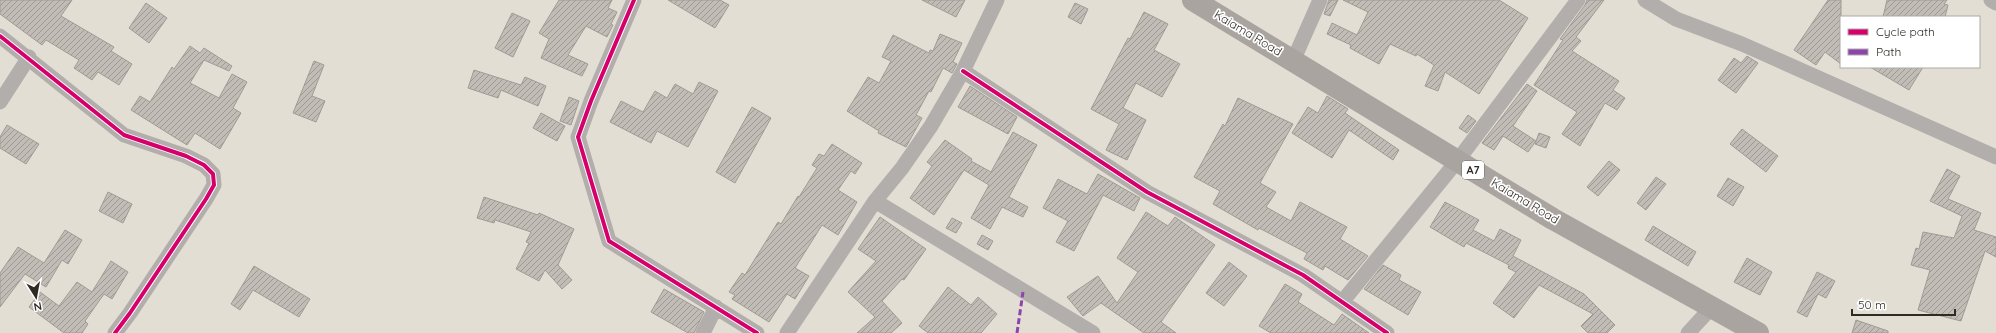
<svg xmlns="http://www.w3.org/2000/svg" width="1996" height="333" viewBox="0 0 1996 333" font-family="Quicksand,sans-serif">
<style>
.building{fill:url(#building-hatch);stroke:#a09b94}
.lines{fill:none;stroke-linecap:round;stroke-linejoin:round}
.minor{stroke:#b2aeac;stroke-width:15}
.trunk{stroke:#aaa4a1;stroke-width:22}
.quiet{stroke:#8e44ad;stroke-width:3;stroke-dasharray:6 3;stroke-linecap:butt}
.cycleway-casing{stroke:#fff;stroke-width:6}
.cycleway{stroke:#d6006c;stroke-width:4}
.labels{text-anchor:middle;stroke-width:3.5;stroke-linejoin:round;paint-order:stroke}
.shield{fill:#fff;stroke:#6d6a66;stroke-width:1}
.shield-label{font-size:11px;font-weight:bold;fill:#2e2a24}
.street-label{font-size:12px;fill:#2e2a24;stroke:#fff}
</style>
<defs>
<pattern id="building-hatch" width="6" height="6" patternUnits="userSpaceOnUse"><rect width="6" height="6" fill="#c1bcb6"/><path d="M-1 1l2-2M0 6l6-6M5 7l2-2" fill="none" stroke="#9d9994"/></pattern>
</defs>
<rect width="100%" height="100%" fill="#e3ded4"/>
<path class="building" d="M 0,0 L 72,0 L 61,16 L 114,47 L 111,51 L 132,64 L 119,85 L 98,72 L 92,80 L 74,68 L 79,60 L 46,40 L 42,45 L 0,14 Z
M 559,0 L 612,0 L 608,8 L 617,12 L 611,24 L 613,25 L 607,37 L 586,26 L 568,55 L 588,64 L 582,76 L 541,58 L 549,39 L 539,33 Z
M 668,0 L 720,0 L 729,5 L 715,28 Z
M 922,0 L 965,0 L 956,17 Z
M 1329,0 L 1338,0 L 1330,16 L 1324,14 Z
M 1343,0 L 1499,0 L 1528,18 L 1479,94 L 1445,72 L 1438,91 L 1425,86 L 1434,65 L 1417,54 L 1416,56 L 1390,44 L 1379,64 L 1350,48 L 1351,45 L 1327,34 L 1332,23 L 1357,35 L 1368,12 Z
M 1587,0 L 1604,0 L 1576,37 L 1581,41 L 1572,51 L 1619,81 L 1613,90 L 1625,98 L 1617,110 L 1605,103 L 1580,146 L 1562,134 L 1577,112 L 1534,85 L 1563,40 L 1560,39 L 1585,5 Z
M 1828,0 L 1841,0 L 1841,64 L 1825,52 L 1816,65 L 1794,50 Z
M 1887,0 L 1947,0 L 1944,4 L 1948,5 L 1945,17 L 1883,17 Z
M 146,3 L 167,18 L 149,43 L 129,28 Z
M 1075,3 L 1088,9 L 1081,24 L 1068,17 Z
M 1144,12 L 1168,24 L 1154,50 L 1180,64 L 1162,97 L 1136,83 L 1123,108 L 1146,120 L 1127,160 L 1106,150 L 1119,124 L 1091,109 L 1128,38 L 1130,39 Z
M 512,13 L 530,21 L 513,57 L 495,48 Z
M 940,34 L 962,43 L 953,62 L 957,64 L 952,73 L 943,68 L 931,92 L 929,91 L 916,115 L 922,118 L 906,147 L 878,133 L 879,131 L 847,111 L 868,77 L 879,83 L 891,61 L 882,57 L 893,35 L 929,53 L 930,50 L 933,51 Z
M 190,46 L 200,53 L 204,48 L 232,66 L 229,71 L 204,60 L 190,83 L 219,98 L 232,74 L 247,82 L 233,108 L 241,113 L 220,149 L 195,133 L 187,145 L 131,110 L 140,96 L 150,102 L 172,67 L 174,69 Z
M 1747,56 L 1758,63 L 1736,93 L 1718,80 L 1734,58 L 1741,63 Z
M 314,61 L 324,65 L 312,96 L 325,101 L 316,122 L 293,113 Z
M 1870,67 L 1923,67 L 1909,90 Z
M 474,70 L 521,85 L 525,77 L 546,86 L 538,106 L 501,90 L 498,98 L 468,88 Z
M 699,82 L 718,91 L 688,147 L 657,131 L 651,143 L 610,122 L 621,101 L 643,112 L 655,91 L 667,98 L 675,84 L 693,94 Z
M 1527,84 L 1537,91 L 1513,126 L 1536,141 L 1528,152 L 1503,136 L 1494,150 L 1482,143 Z
M 970,86 L 1017,117 L 1008,134 L 958,107 Z
M 1327,96 L 1348,109 L 1345,113 L 1399,150 L 1393,160 L 1349,130 L 1332,158 L 1292,133 L 1308,107 L 1318,113 Z
M 569,97 L 579,101 L 571,125 L 560,121 Z
M 1238,98 L 1293,124 L 1260,183 L 1276,192 L 1266,207 L 1291,221 L 1300,202 L 1347,227 L 1340,239 L 1368,256 L 1348,280 L 1325,266 L 1323,270 L 1304,259 L 1307,253 L 1259,228 L 1258,230 L 1213,204 L 1220,191 L 1194,177 L 1223,124 L 1225,126 Z
M 752,107 L 771,118 L 735,183 L 716,172 Z
M 541,113 L 565,126 L 557,141 L 533,128 Z
M 1468,115 L 1476,121 L 1467,133 L 1459,128 Z
M 7,125 L 39,144 L 26,164 L 0,148 L 0,137 Z
M 1742,129 L 1778,156 L 1766,172 L 1730,144 Z
M 1013,132 L 1037,145 L 1009,197 L 1028,207 L 1023,217 L 1002,207 L 990,229 L 971,218 L 989,185 L 964,170 L 934,215 L 910,198 L 932,166 L 927,162 L 945,140 L 972,159 L 971,161 L 991,172 Z
M 1539,133 L 1550,137 L 1546,148 L 1535,144 Z
M 832,144 L 862,163 L 855,174 L 851,171 L 838,190 L 857,202 L 838,235 L 822,225 L 795,268 L 809,276 L 795,299 L 787,294 L 769,322 L 732,299 L 735,295 L 729,292 L 742,273 L 745,275 L 778,222 L 781,224 L 798,196 L 799,197 L 817,168 L 812,165 L 819,154 L 824,156 Z
M 1609,161 L 1620,170 L 1598,196 L 1587,187 Z
M 1947,169 L 1960,176 L 1948,199 L 1981,213 L 1974,230 L 1996,237 L 1996,257 L 1985,251 L 1961,321 L 1918,310 L 1930,270 L 1911,265 L 1916,248 L 1919,249 L 1923,232 L 1954,238 L 1962,216 L 1930,201 Z
M 1098,174 L 1140,198 L 1134,211 L 1103,195 L 1074,251 L 1056,242 L 1068,221 L 1043,208 L 1058,179 L 1087,194 Z
M 1656,177 L 1666,184 L 1646,210 L 1637,203 Z
M 1728,178 L 1744,187 L 1733,206 L 1717,196 Z
M 108,192 L 132,204 L 123,223 L 99,211 Z
M 484,197 L 538,215 L 539,213 L 574,229 L 558,265 L 572,280 L 562,289 L 545,270 L 539,281 L 516,269 L 529,243 L 526,242 L 531,232 L 495,220 L 494,223 L 477,218 Z
M 1445,202 L 1479,220 L 1473,230 L 1494,241 L 1500,229 L 1521,240 L 1513,256 L 1584,294 L 1615,325 L 1607,333 L 1588,333 L 1581,326 L 1593,314 L 1539,285 L 1514,318 L 1493,303 L 1516,272 L 1508,268 L 1509,265 L 1466,243 L 1464,247 L 1430,227 Z
M 1146,212 L 1168,226 L 1175,217 L 1215,245 L 1161,322 L 1176,333 L 1144,333 L 1101,303 L 1083,316 L 1067,297 L 1098,276 L 1117,303 L 1138,272 L 1117,258 Z
M 880,217 L 926,249 L 904,280 L 902,279 L 882,301 L 902,323 L 891,333 L 857,333 L 875,317 L 848,292 L 876,261 L 858,249 Z
M 952,218 L 962,223 L 956,233 L 946,228 Z
M 1653,226 L 1696,252 L 1688,266 L 1645,240 Z
M 65,230 L 82,240 L 68,264 L 62,260 L 46,287 L 25,274 L 0,307 L 0,273 L 18,247 L 44,263 Z
M 982,235 L 993,241 L 988,250 L 977,244 Z
M 1747,258 L 1772,272 L 1760,295 L 1734,282 Z
M 111,261 L 128,272 L 112,299 L 104,294 L 85,321 L 88,324 L 82,333 L 64,333 L 29,307 L 40,292 L 59,306 L 77,282 L 92,292 Z
M 1229,262 L 1247,276 L 1224,306 L 1206,293 Z
M 1383,265 L 1401,275 L 1399,280 L 1421,292 L 1408,315 L 1364,289 Z
M 254,266 L 310,299 L 299,317 L 253,290 L 240,310 L 231,304 Z
M 1817,272 L 1835,281 L 1826,298 L 1818,294 L 1807,317 L 1797,312 Z
M 1285,284 L 1302,294 L 1298,302 L 1334,325 L 1342,314 L 1369,333 L 1271,333 L 1259,326 Z
M 948,287 L 971,305 L 978,297 L 997,314 L 981,333 L 928,333 L 919,326 Z
M 664,289 L 704,312 L 694,333 L 688,333 L 651,312 Z
M 1856,320 L 1888,331 L 1888,333 L 1852,333 Z"/>
<g class="lines">
<path class="minor" d="M 634,0 L 591,101 L 578,137 L 609,241 L 757,333
M 1645,0 L 1676,19 L 1742,44 L 1996,157
M 1991,0 L 1996,3
M 0,36 L 124,135 L 186,156 L 204,165 L 213,174 L 214,185 L 206,199 L 130,313 L 115,333
M 1293,61 L 1320,0
M 963,71 L 1147,192 L 1303,275 L 1387,333
M 0,102 L 29,57
M 875,201 L 1093,333
M 1342,302 L 1458,160 L 1578,0
M 703,333 L 716,307
M 787,333 L 875,201 L 902,168 L 931,126 L 963,71 L 997,0
M 1688,333 L 1711,308"/>
<path class="trunk" d="M 1193,0 L 1553,219 L 1758,333"/>
<path class="quiet" d="M 1017,333 L 1023,292"/>
<g class="cycleway-casing">
<path id="cycleway" d="M 634,0 L 591,101 L 578,137 L 609,241 L 757,333
M 0,36 L 124,135 L 186,156 L 204,165 L 213,174 L 214,185 L 206,199 L 130,313 L 115,333
M 963,71 L 1147,192 L 1303,275 L 1387,333"/>
</g>
<use href="#cycleway" class="cycleway"/>
</g>
<g class="labels">
<rect class="shield" x="1462" y="161" width="22" height="18" rx="3"/>
<g class="shield-label">
<text x="1473" y="174">A7</text>
</g>
<g class="street-label">
<text transform="translate(1248 33) rotate(31)" y="4">Kaiama Road</text>
<text transform="translate(1525 201) rotate(31)" y="4">Kaiama Road</text>
</g>
</g>
<rect x="1840" y="16" width="140" height="52" fill="#ffffff" stroke="#abaaa7"/>
<rect x="1848" y="29" width="20" height="6" fill="#d6006c" stroke="#abaaa7"/>
<text x="1876" y="36" font-size="12" fill="#2e2a24">Cycle path</text>
<rect x="1848" y="49" width="20" height="6" fill="#8e44ad" stroke="#abaaa7"/>
<text x="1876" y="56" font-size="12" fill="#2e2a24">Path</text>
<g transform="translate(36 297) rotate(169)" stroke="#ffffff" stroke-width="3" paint-order="stroke">
<path d="M0-3L7 15L0 10L-7 15Z" fill="#2e2a24"/>
<text y="-6" font-size="11" font-weight="bold" text-anchor="middle" fill="#2e2a24">N</text>
</g>
<path d="M1852 309v6h103v-6" fill="none" stroke="#2e2a24" stroke-width="2"/>
<text x="1858" y="309" font-size="12" fill="#2e2a24" stroke="#ffffff" stroke-width="3" paint-order="stroke">50 m</text>
</svg>
